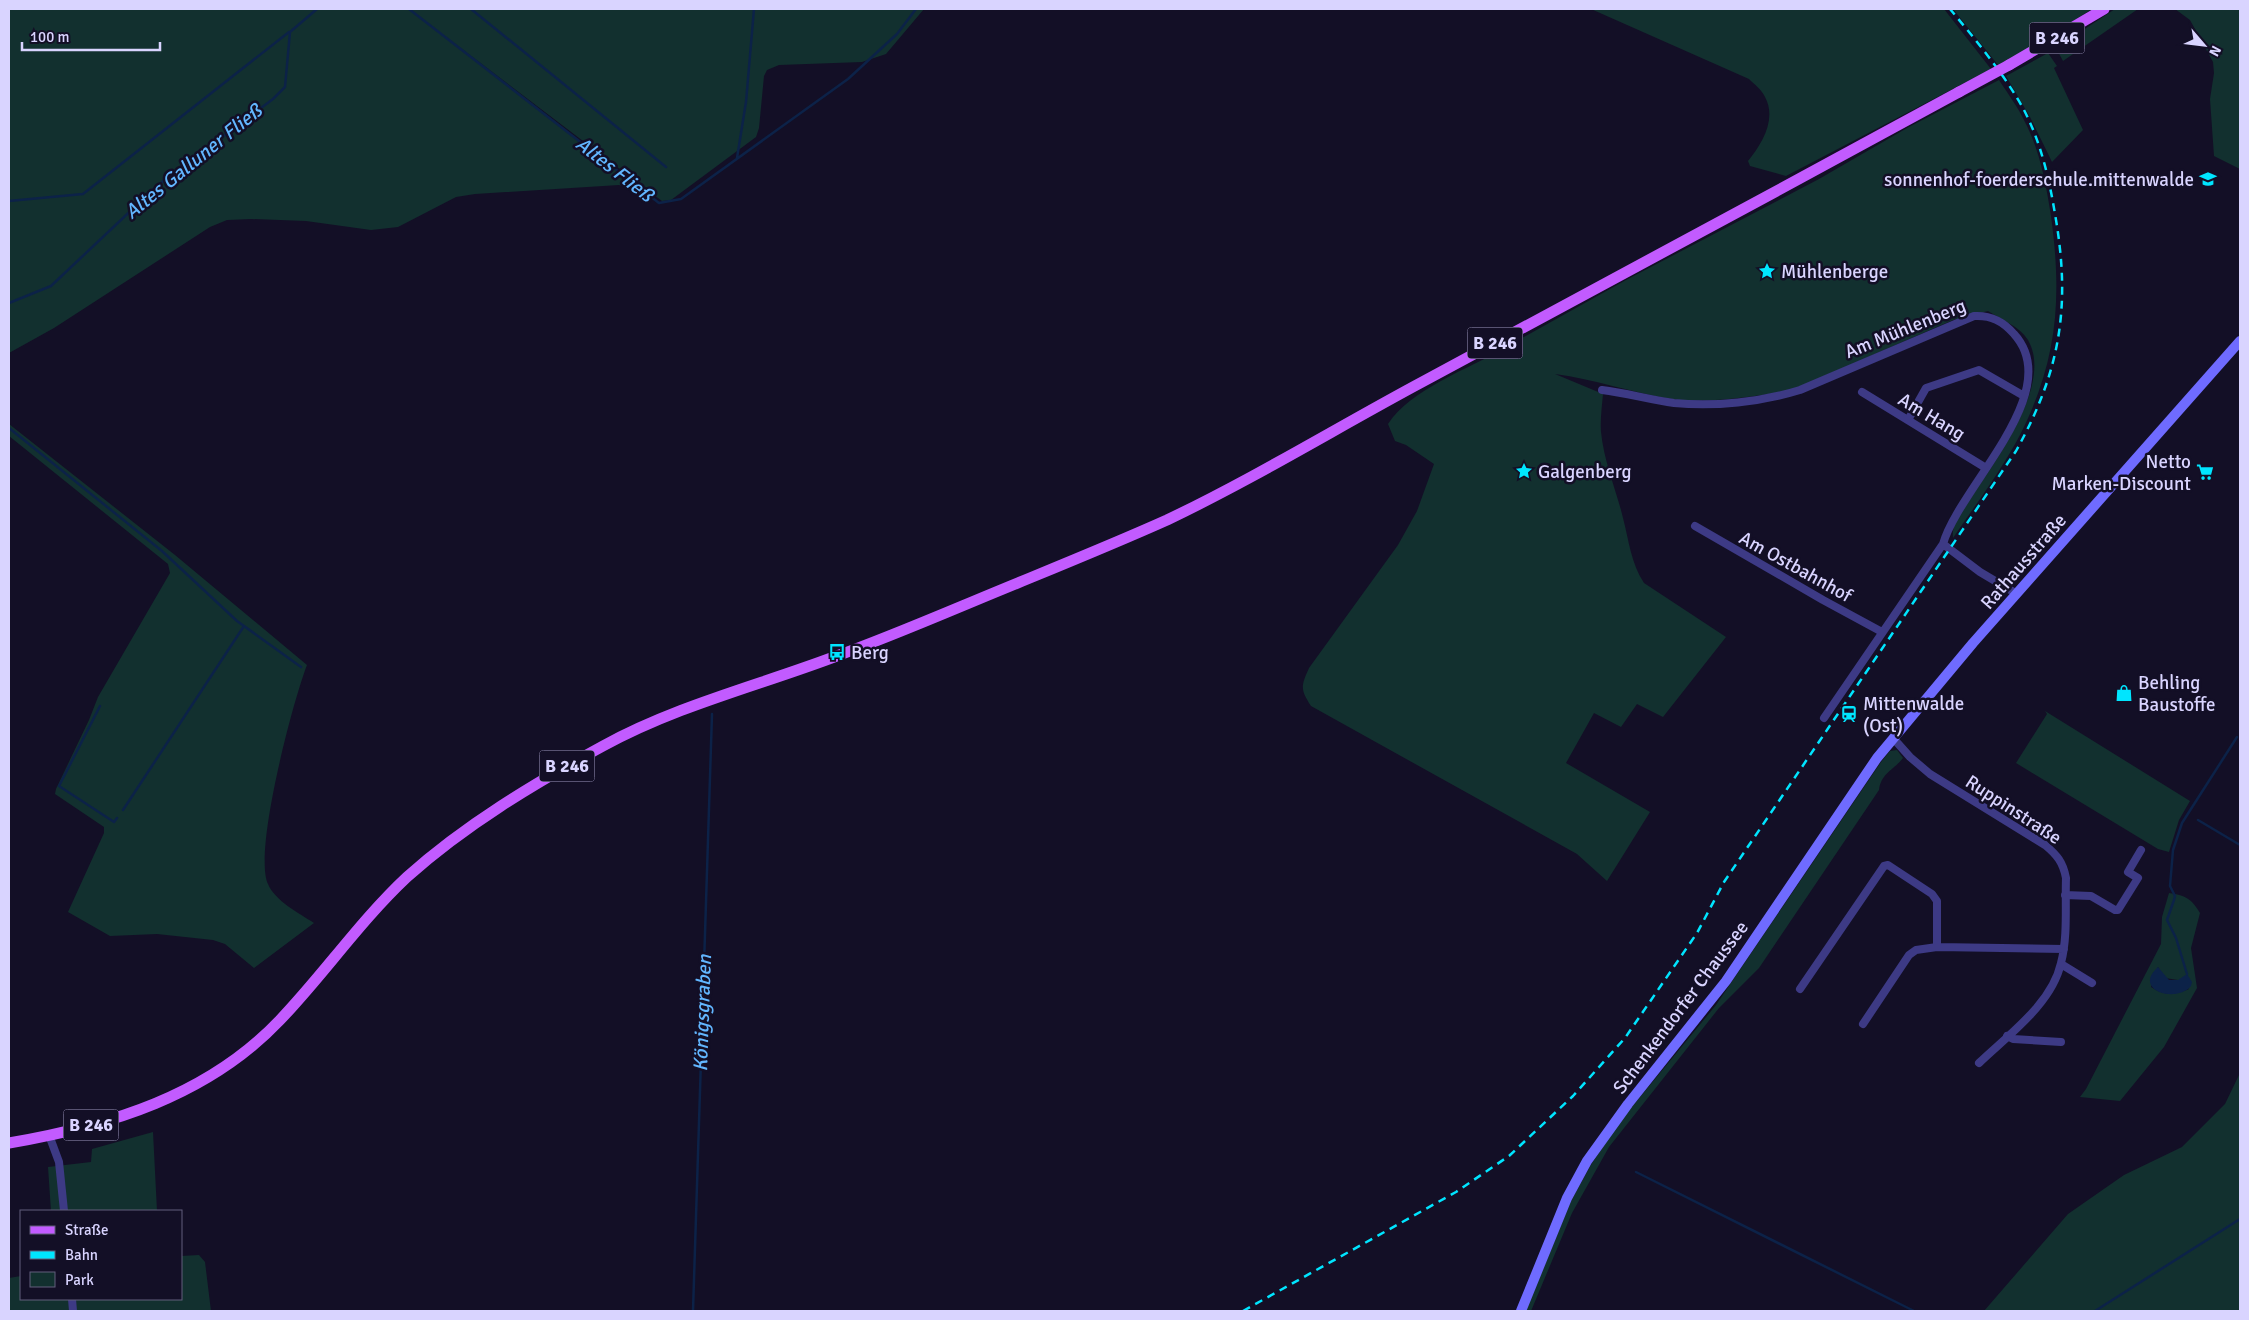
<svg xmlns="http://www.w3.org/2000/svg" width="2249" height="1320" viewBox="0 0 2249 1320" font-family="Signika,sans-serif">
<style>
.green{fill:#12302f;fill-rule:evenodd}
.water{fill:#0c2248}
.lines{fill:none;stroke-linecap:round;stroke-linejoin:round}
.stream{stroke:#0c2248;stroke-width:2.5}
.minor{stroke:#3d3a85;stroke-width:8}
.secondary{stroke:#6f6bff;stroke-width:10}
.primary{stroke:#c25bff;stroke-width:11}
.rail{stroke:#00e5ff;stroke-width:2.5;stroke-dasharray:8 6;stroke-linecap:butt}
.primary-bridge{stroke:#c25bff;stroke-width:11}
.labels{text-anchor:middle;stroke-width:5;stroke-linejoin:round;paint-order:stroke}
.shield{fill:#130f26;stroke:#9e99be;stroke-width:1}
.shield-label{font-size:18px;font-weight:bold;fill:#d9d4ff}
.poi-label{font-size:19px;fill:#d9d4ff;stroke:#130f26;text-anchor:start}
.street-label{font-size:19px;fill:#d9d4ff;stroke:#130f26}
.water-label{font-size:20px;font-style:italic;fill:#62b6ff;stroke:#130f26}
</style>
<rect width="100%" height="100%" fill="#130f26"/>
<path class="green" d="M 9,9 L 924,9 L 886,54 L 862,62 L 779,65 L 767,70 L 764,76 L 759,128 L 756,137 L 671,200 L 662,201 L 441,33 L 646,192 L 619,185 L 475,194 L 456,197 L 398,227 L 371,230 L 306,221 L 251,219 L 227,220 L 210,227 L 54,328 L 9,353 Z
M 1591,9 L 1944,9 L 1991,69 L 1786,176 L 1750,166 L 1748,161 C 1762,144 1777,119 1765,97 C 1762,90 1754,84 1749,79 Z
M 1953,9 L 2092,9 L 2037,44 L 1998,65 Z
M 2115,9 L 2138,9 L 2063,61 L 2056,48 Z
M 2175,9 L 2240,9 L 2240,169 L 2214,156 L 2210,99 L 2214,73 L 2213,62 L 2190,20 Z
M 2048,53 L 2057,66 L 2054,68 L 2083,130 L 2052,162 L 2030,117 L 2006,76 Z
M 1999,80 C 2008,94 2018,107 2025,122 C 2040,151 2046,184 2051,216 C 2062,297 2058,359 2021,433 C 2002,470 1976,504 1953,538 C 1951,521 1966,506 1975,492 C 1998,457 2053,383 2028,340 C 2019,326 2002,320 1988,311 L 1953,320 L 1797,388 C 1769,396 1700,404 1672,399 C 1633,393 1594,379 1555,374 L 1603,394 C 1602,406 1600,420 1601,432 C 1604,462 1616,489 1623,518 C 1629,541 1631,563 1644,583 L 1726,637 L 1663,717 L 1637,704 L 1621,727 L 1594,713 L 1566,763 L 1650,812 L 1607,881 L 1577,854 L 1311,706 C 1300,689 1301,686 1309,668 L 1398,545 L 1417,511 L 1434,464 L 1406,445 L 1395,441 L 1388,424 C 1410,390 1469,368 1506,348 L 1515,348 L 1522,338 L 1626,280 L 1819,179 L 1907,128 Z
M 9,424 L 175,555 L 307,665 C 293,701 253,852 268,884 C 275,901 299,913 314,923 L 254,968 L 225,944 L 213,940 L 157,934 L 110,936 L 68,912 L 104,833 L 104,827 L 55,794 L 56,789 L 89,720 L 98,697 L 170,573 L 168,564 L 9,436 Z
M 2045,711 L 2190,801 L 2179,820 L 2169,852 L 2158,849 L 2016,763 L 2047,714 Z
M 1897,750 L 1903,758 C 1894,770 1881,773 1879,790 L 1759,968 L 1719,1008 L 1609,1147 L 1572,1213 L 1531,1311 L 1526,1311 L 1571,1201 L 1592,1163 L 1622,1119 L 1716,1005 L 1881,762 L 1890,751 Z
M 2169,893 C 2185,895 2192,899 2200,913 L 2191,948 L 2197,988 L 2164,1047 L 2120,1101 L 2080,1097 L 2086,1089 L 2161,944 L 2162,917 ZM 2158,967 L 2165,978 L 2178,980 L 2189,989 C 2174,995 2164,996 2151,987 Z
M 2240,1073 L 2240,1311 L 1984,1311 L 2068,1214 L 2124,1175 L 2182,1147 L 2225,1104 Z
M 153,1132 L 157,1211 L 51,1211 L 48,1167 L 91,1162 L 92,1149 Z
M 199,1255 L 205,1262 L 211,1311 L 9,1311 L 9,1278 L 21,1276 L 21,1299 L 181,1299 L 181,1256 Z"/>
<path class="water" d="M 2158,967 L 2169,980 L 2178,980 L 2187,974 L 2192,982 L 2191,986 C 2176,1004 2132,990 2158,967 Z"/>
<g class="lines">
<path class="stream" d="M 409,9 L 659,203 L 681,199 L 848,79 L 897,34 L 916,9
M 471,9 L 666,167
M 737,158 L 746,102 L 754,9
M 9,201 L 83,194 L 289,32
M 9,303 L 51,286 L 158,185 L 273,99 L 285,87 L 290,32 L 317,9
M 9,428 L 162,551 L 237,621 L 301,667
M 100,706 L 59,786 L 114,822 L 117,818
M 123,810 L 244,626
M 2198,820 L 2240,845
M 2187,974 L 2176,938 L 2167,920 L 2174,900 L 2175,896 L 2170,886 L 2173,850 L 2182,823 L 2237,737
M 1636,1172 L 1914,1311
M 693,1311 L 712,714
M 2095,1311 L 2240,1219"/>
<path class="minor" d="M 1602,390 C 1627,393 1650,400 1674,403 C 1715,407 1761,402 1800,390 L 1974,316 C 1991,315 2003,321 2014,334 C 2067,392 1959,487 1943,544 L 1824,718
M 1862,392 L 1986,468
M 1908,420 L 1926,388 L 1979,370 L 2024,396
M 1695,526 L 1823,600 L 1882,632
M 1943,544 L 1980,572 L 2017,594
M 1893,738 L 1910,757 L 1930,774 L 2045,845 C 2057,855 2063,862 2066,878 C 2065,906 2068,936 2061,963 C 2052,1004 2008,1035 1979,1063
M 2065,895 L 2091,896 L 2115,910 L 2118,910 L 2138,878 L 2128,872 L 2141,850
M 2061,964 L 2092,983
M 1800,989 L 1884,866 L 1888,865 L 1932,894 L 1937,901 L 1937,947
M 1863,1024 L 1909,955 L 1916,950 L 1937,947 L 2064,949
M 2007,1036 L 2013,1039 L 2061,1042
M 49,1135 L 59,1162 L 64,1211
M 72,1299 L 73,1311"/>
<path class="secondary" d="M 1521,1311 L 1567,1198 L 1587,1161 L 1628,1104 L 1726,981 L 1877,758 L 1973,643 L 2240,341"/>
<path class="primary" d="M 2009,65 L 2104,9
M 9,1143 C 109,1126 208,1096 280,1020 C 324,974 360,921 407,877 C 465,825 535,783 603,746 C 676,706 757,686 834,657 C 887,638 938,616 991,594 C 1049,570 1109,546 1167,520 C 1255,478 1338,427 1424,381 C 1603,285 1781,189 1959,92"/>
<path class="rail" d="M 1243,1311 L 1456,1192 L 1509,1156 L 1573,1096 L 1625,1038 L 1697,933 L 1724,882 L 2016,451 C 2061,370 2071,305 2055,214 C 2049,178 2041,143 2024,110 C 2005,75 1975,39 1950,9"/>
<path class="primary-bridge" d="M 1959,92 L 2009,65"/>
</g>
<defs>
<g id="school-bare" transform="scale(1.35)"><path d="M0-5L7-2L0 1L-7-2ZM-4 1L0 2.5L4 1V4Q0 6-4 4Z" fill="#00e5ff" stroke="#130f26" stroke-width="2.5" paint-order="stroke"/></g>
<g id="sight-bare" transform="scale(1.35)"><path d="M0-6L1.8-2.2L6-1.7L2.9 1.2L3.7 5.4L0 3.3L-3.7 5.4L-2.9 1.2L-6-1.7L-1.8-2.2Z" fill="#00e5ff" stroke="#130f26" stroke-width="2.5" paint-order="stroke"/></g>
<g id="supermarket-bare" transform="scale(1.35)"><path d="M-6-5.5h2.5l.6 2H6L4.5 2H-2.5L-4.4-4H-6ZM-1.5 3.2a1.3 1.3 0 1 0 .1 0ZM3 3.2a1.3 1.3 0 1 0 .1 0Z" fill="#00e5ff" stroke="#130f26" stroke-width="2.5" paint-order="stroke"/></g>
<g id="bus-bare" transform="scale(1.35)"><path d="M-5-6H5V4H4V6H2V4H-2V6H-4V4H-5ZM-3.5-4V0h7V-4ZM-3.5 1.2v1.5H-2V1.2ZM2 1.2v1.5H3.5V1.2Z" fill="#00e5ff" stroke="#130f26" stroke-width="2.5" paint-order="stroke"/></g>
<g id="shop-bare" transform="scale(1.35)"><path d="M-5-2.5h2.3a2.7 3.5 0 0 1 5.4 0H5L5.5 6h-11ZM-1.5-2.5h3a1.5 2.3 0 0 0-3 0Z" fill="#00e5ff" stroke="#130f26" stroke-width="2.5" paint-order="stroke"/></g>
<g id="station-bare" transform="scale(1.35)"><path d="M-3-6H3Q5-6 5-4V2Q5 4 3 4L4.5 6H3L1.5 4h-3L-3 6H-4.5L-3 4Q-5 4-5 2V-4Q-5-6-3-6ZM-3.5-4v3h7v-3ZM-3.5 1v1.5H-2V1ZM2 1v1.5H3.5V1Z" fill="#00e5ff" stroke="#130f26" stroke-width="2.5" paint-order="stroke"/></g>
</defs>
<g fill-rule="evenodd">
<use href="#school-bare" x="2208" y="179"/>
<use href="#sight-bare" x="1767" y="271"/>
<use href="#sight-bare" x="1524" y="471"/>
<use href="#supermarket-bare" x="2205" y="472"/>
<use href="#bus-bare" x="837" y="652"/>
<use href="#shop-bare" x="2124" y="693"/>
<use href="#station-bare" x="1849" y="714"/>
</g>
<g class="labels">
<g class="shield">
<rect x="2029.5" y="22.5" width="55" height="31" rx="4"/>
<rect x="1467.5" y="327.5" width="55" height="31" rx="4"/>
<rect x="539.5" y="750.5" width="55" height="31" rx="4"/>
<rect x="63.5" y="1109.5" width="55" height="31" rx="4"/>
</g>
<g class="shield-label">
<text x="2057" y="44">B 246</text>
<text x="1495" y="349">B 246</text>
<text x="567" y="772">B 246</text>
<text x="91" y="1131">B 246</text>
</g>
<g class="poi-label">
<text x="2194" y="186" text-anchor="end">sonnenhof-foerderschule.mittenwalde</text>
<text x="1781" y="278">Mühlenberge</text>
<text x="2191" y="468" text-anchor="end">Netto<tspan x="2191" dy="22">Marken-Discount</tspan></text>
<text x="1538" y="478">Galgenberg</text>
<text x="851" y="659">Berg</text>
<text x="2138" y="689">Behling<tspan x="2138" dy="22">Baustoffe</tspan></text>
<text x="1863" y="710">Mittenwalde<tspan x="1863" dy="22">(Ost)</tspan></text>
</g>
<g class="street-label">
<text transform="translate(1905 328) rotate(-22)" y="7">Am Mühlenberg</text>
<text transform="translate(1932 416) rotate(31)" y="7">Am Hang</text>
<text transform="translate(2023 561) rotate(-49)" y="7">Rathausstraße</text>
<text transform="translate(1796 566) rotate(29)" y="7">Am Ostbahnhof</text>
<text transform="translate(2014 809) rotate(33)" y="7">Ruppinstraße</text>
<text transform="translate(1680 1007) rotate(-53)" y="7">Schenkendorfer Chaussee</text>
</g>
<g class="water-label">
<text transform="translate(193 161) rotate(-39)" y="7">Altes Galluner Fließ</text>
<text transform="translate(615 169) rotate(38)" y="7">Altes Fließ</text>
<text transform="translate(702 1013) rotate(-88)" y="7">Königsgraben</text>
</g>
</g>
<rect width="2249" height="1320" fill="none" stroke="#d9d4ff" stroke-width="20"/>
<rect x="20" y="1210" width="162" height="90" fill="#130f26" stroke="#625e7d"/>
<rect x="30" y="1226" width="25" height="8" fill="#c25bff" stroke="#625e7d"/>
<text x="65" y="1235" font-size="15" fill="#d9d4ff">Straße</text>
<rect x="30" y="1251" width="25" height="8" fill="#00e5ff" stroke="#625e7d"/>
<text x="65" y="1260" font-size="15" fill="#d9d4ff">Bahn</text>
<rect x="30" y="1272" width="25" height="15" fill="#12302f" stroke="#625e7d"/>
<text x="65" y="1285" font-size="15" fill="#d9d4ff">Park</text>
<g transform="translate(2204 45) rotate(118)" stroke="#130f26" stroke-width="4" paint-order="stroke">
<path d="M0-4L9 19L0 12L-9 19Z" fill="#d9d4ff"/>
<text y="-8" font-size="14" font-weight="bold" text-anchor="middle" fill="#d9d4ff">N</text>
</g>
<path d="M22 42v8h138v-8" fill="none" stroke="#d9d4ff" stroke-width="2.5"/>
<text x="30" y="42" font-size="15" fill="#d9d4ff" stroke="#130f26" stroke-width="4" paint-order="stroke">100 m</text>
</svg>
